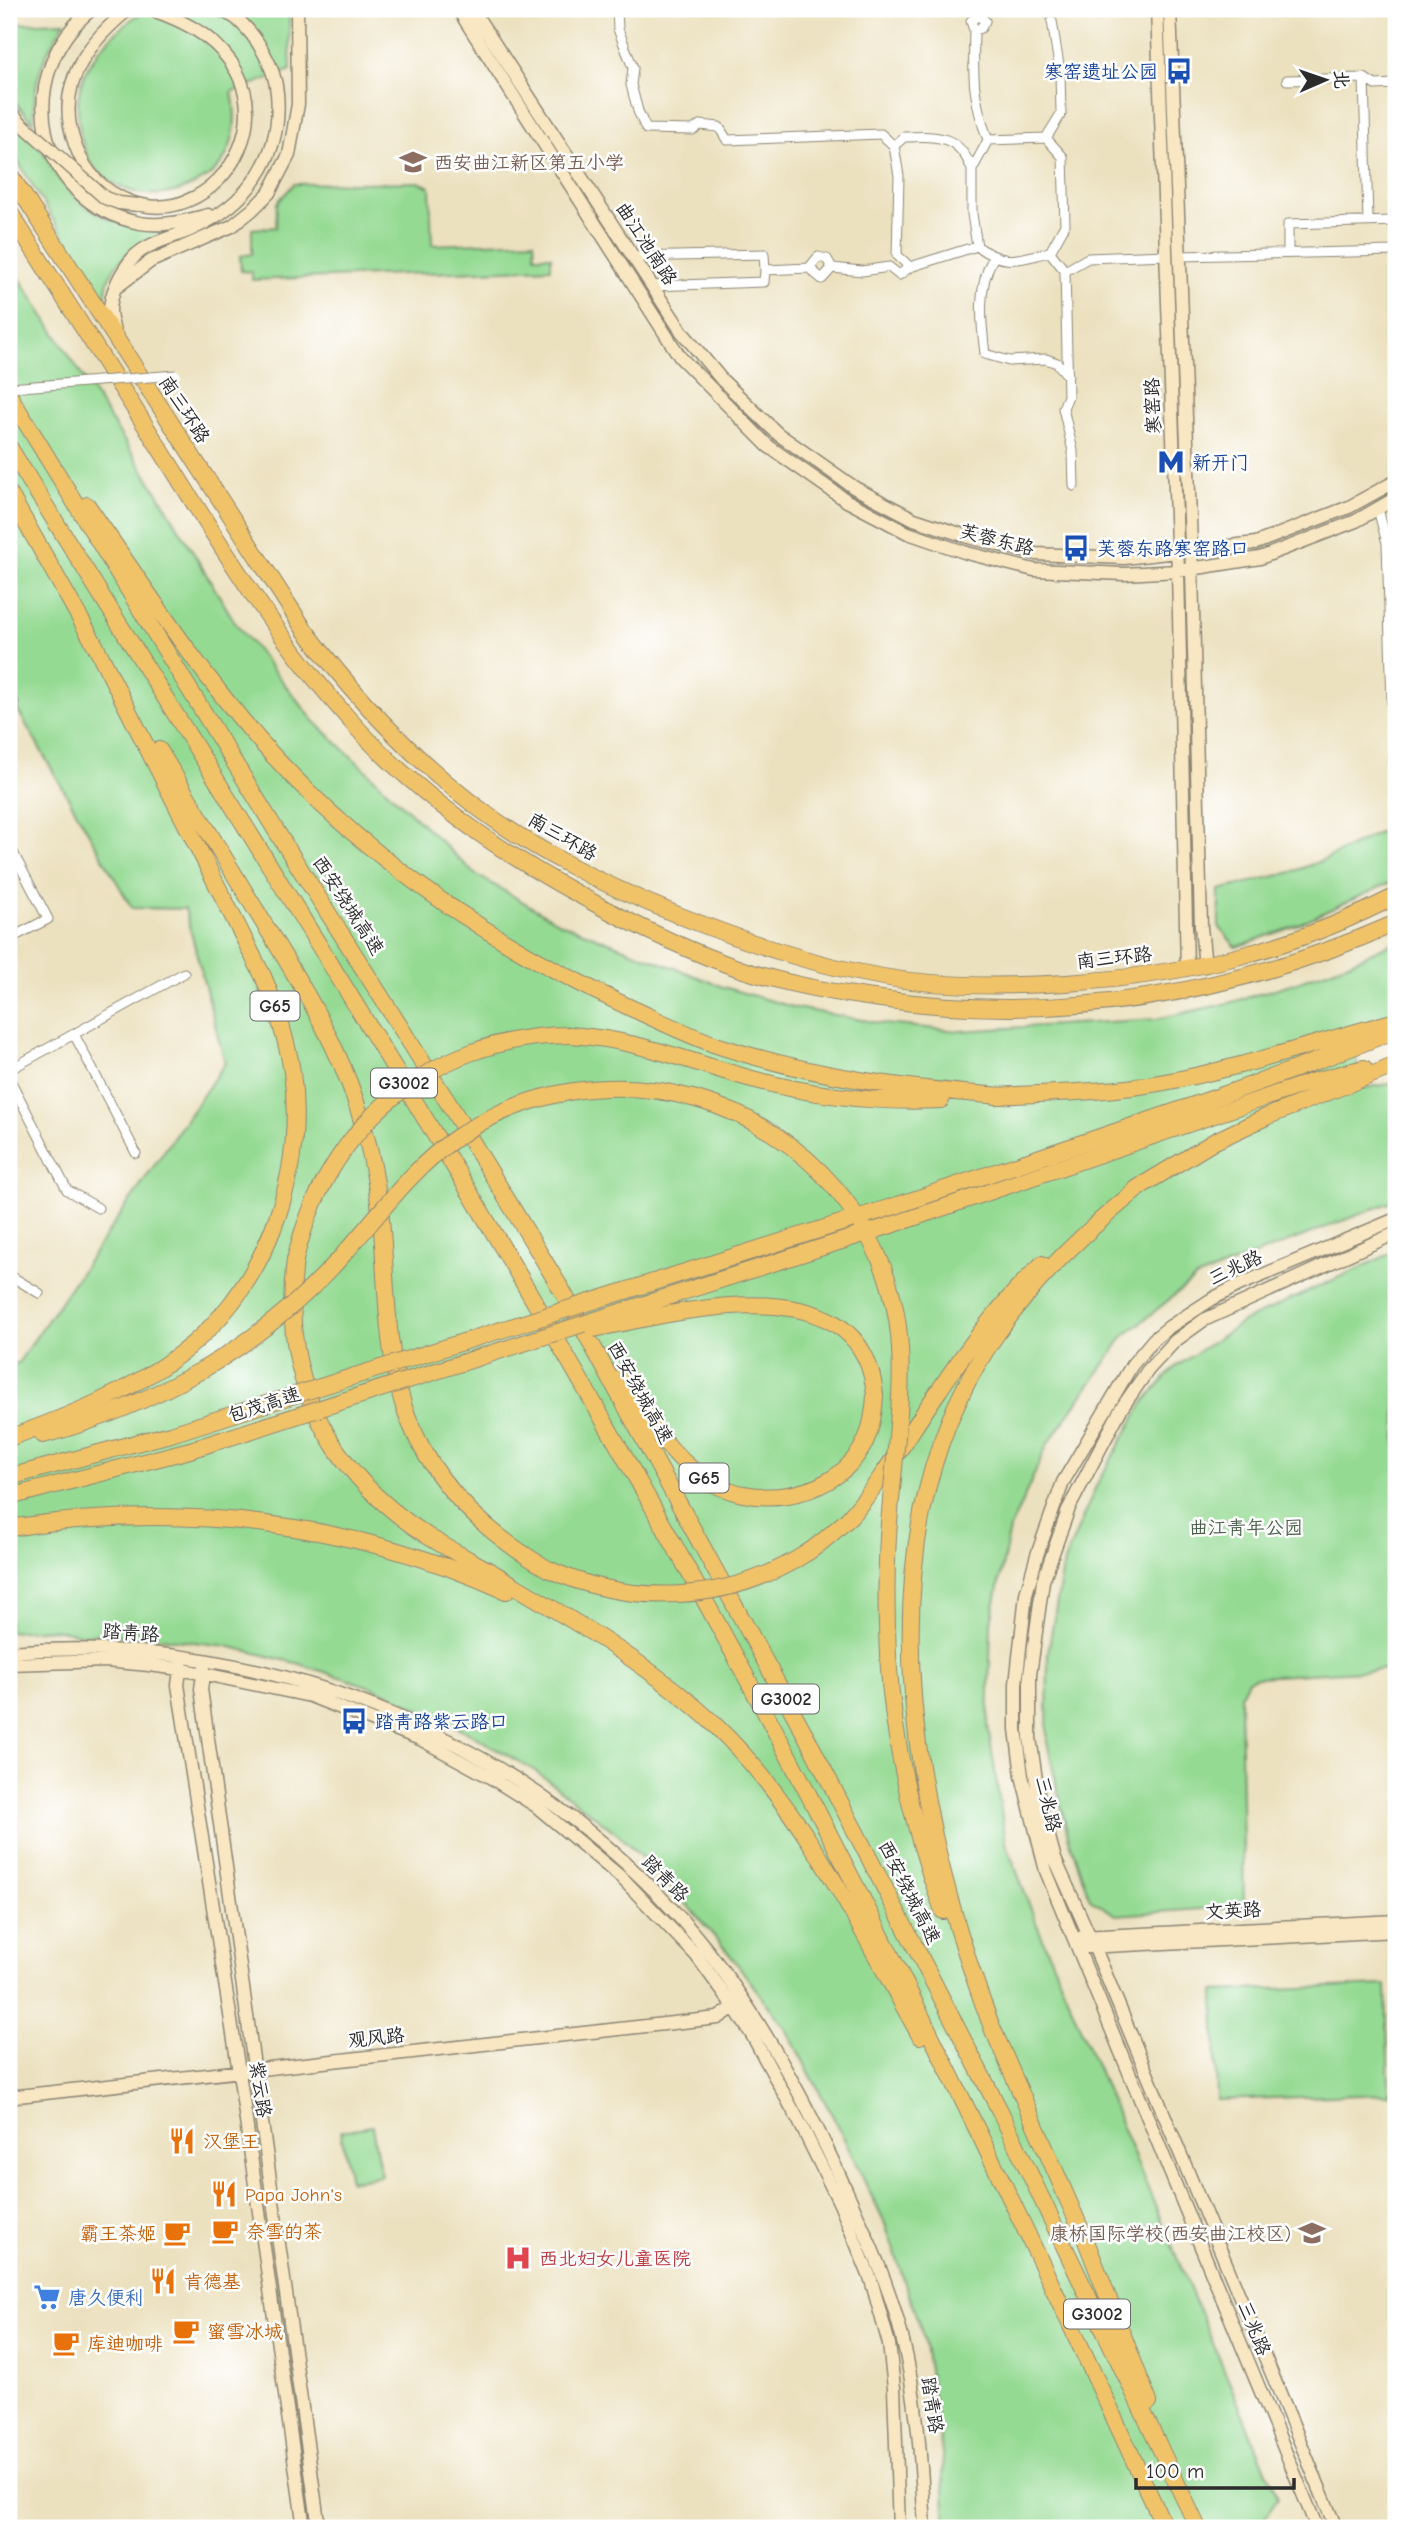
<svg xmlns="http://www.w3.org/2000/svg" width="1405" height="2537" viewBox="0 0 1405 2537" font-family="'Comic Neue','LXGW WenKai TC',sans-serif">
<style>
.green{fill:#94da93;stroke:#60825f;stroke-width:2}
.lines{fill:none;stroke-linecap:round;stroke-linejoin:round}
.street-casing{stroke:#8c8675;stroke-width:11}
.secondary-casing{stroke:#8c8675;stroke-width:15}
.highway-casing{stroke:#8c8675;stroke-width:18}
.street{stroke:#fff;stroke-width:9}
.secondary{stroke:#f9e7c3;stroke-width:12}
.highway{stroke:#f1c369;stroke-width:16}
.street-bridge-casing{stroke:#8c8675;stroke-width:11;stroke-linecap:butt}
.secondary-bridge-casing{stroke:#8c8675;stroke-width:15;stroke-linecap:butt}
.highway-bridge-casing{stroke:#8c8675;stroke-width:18;stroke-linecap:butt}
.street-bridge{stroke:#fff;stroke-width:9}
.secondary-bridge{stroke:#f9e7c3;stroke-width:12}
.highway-bridge{stroke:#f1c369;stroke-width:16}
.labels{text-anchor:middle;stroke-width:5;stroke-linejoin:round;paint-order:stroke}
.shield{fill:#fff;stroke:#6b6b6b;stroke-width:2}
.shield-label{font-size:18px;font-weight:bold;fill:#2b2b2b}
.transit-label{font-size:19px;fill:#164399;stroke:#fff;text-anchor:start}
.education-label{font-size:19px;fill:#785e54;stroke:#fff;text-anchor:start}
.street-label{font-size:19px;fill:#2b2b2b;stroke:#fff}
.park-label{font-size:19px;fill:#4a604a;stroke:#fff}
.food-label{font-size:19px;fill:#c56008;stroke:#fff;text-anchor:start}
.health-label{font-size:19px;fill:#be3a42;stroke:#fff;text-anchor:start}
.shop-label{font-size:19px;fill:#366cbe;stroke:#fff;text-anchor:start}
</style>
<rect width="100%" height="100%" fill="#fff"/>
<filter id="ink" filterUnits="userSpaceOnUse"><feTurbulence type="fractalNoise" baseFrequency=".0143" numOctaves="2"/><feDisplacementMap in="SourceGraphic" scale="14" xChannelSelector="R" yChannelSelector="G"/><feConvolveMatrix kernelMatrix="1 2 1 2 8 2 1 2 1" color-interpolation-filters="sRGB"/></filter>
<filter id="wash" filterUnits="userSpaceOnUse"><feTurbulence type="fractalNoise" baseFrequency=".00686" numOctaves="4" result="noise"/><feDisplacementMap in="SourceGraphic" scale="28" xChannelSelector="R" yChannelSelector="G"/><feGaussianBlur stdDeviation="1.57" result="paint"/><feColorMatrix in="noise" values="0 0 0 0 0 0 0 0 0 0 0 0 0 0 0 0 0 1.4 0 .05"/><feComposite in="paint" operator="in"/></filter>
<g filter="url(#wash)">
<rect width="100%" height="100%" fill="#ece1bf"/>
<path class="green" d="M 147,9 L 291,9 L 289,21 L 291,70 L 232,92 C 238,120 235,151 214,172 C 208,178 198,182 191,186 C 159,201 122,196 97,170 C 82,155 79,130 78,110 C 76,65 112,31 147,9 Z
M 65,22 C 41,60 34,78 33,123 L 9,95 L 9,24 Z
M 9,118 C 20,129 32,140 43,152 C 49,159 51,168 56,175 C 82,213 123,230 167,232 C 145,241 121,253 110,276 C 106,284 106,295 104,303 L 9,147 Z
M 419,182 L 430,187 L 432,245 L 534,241 L 535,256 L 551,256 L 551,268 L 252,280 L 252,272 L 241,271 L 240,256 L 252,254 L 252,229 L 276,227 L 277,203 L 294,184 Z
M 9,262 L 159,495 L 236,624 L 314,721 L 475,874 L 558,922 L 723,987 L 796,1008 L 884,1024 L 960,1031 L 1156,1019 L 1229,1003 L 1294,983 L 1351,962 L 1396,941 L 1396,1016 L 1349,1028 L 1363,1088 L 1396,1083 L 1396,1200 L 1196,1278 L 1124,1336 L 1047,1445 L 1010,1529 L 991,1622 L 988,1726 L 1006,1843 L 1037,1925 L 1278,2498 L 1257,2528 L 946,2528 L 942,2452 L 924,2339 L 885,2224 L 838,2126 L 786,2029 L 731,1956 L 674,1889 L 619,1835 L 537,1772 L 463,1730 L 380,1690 L 300,1664 L 227,1646 L 151,1637 L 80,1634 L 53,1629 L 9,1632 L 9,1365 L 18,1363 L 225,1063 L 185,909 L 132,908 L 9,695 Z
M 1396,824 L 1396,880 L 1287,929 L 1236,947 L 1219,927 L 1219,890 L 1292,872 L 1326,859 Z
M 1394,1252 L 1396,1255 L 1396,1669 L 1257,1677 L 1248,1680 L 1240,1696 L 1244,1906 L 1116,1915 L 1090,1899 L 1068,1836 L 1047,1742 L 1048,1652 L 1064,1562 L 1097,1484 L 1144,1402 L 1174,1368 L 1244,1321 Z
M 1386,1985 L 1389,2094 L 1217,2100 L 1214,1991 Z
M 372,2126 L 381,2176 L 350,2181 L 341,2131 Z"/>
</g>
<g filter="url(#ink)">
<g class="lines">
<g class="street-casing">
<path id="street" d="M 617,9 L 618,29 L 633,68 L 631,85 L 638,111 L 646,129 L 693,130 L 700,125 L 719,127 L 727,140 L 881,134 L 894,146
M 974,30 L 971,21 L 978,15 L 985,21 L 981,28 L 974,30 C 973,75 972,97 988,140
M 1364,78 L 1368,221
M 1287,80 L 1364,78 L 1375,85 L 1396,84
M 1046,138 L 1061,114 L 1060,72 L 1052,21
M 977,246 L 972,214 L 972,170 L 988,140 L 1046,138 L 1063,157 L 1065,225 L 1050,252
M 1288,253 L 1288,224 L 1396,221
M 1180,256 L 1396,251
M 633,257 L 764,254 L 765,270
M 993,258 C 977,287 981,322 985,354 L 1009,361 L 1046,359 L 1057,363 L 1068,376
M 910,267 L 897,255 L 899,176 L 894,146 L 904,137 C 937,136 959,134 972,170
M 809,268 L 818,257 L 827,259 L 832,268
M 1065,271 L 1068,396 L 1063,408 L 1073,451 L 1074,486
M 652,286 L 764,282 L 765,270 L 809,268 L 822,279 L 832,268 L 862,271 L 889,267 L 899,275 L 910,267 L 977,246 C 1005,267 1018,259 1050,252 L 1065,271 L 1088,258 L 1166,255
M 1378,509 L 1387,543 L 1394,768
M 9,692 L 14,702 L 11,724 L 9,726
M 9,845 L 48,919 L 9,939
M 74,1034 L 136,1153
M 9,1070 L 184,973
M 9,1078 L 67,1190 L 98,1208
M 9,1275 L 39,1293"/>
</g>
<g class="secondary-casing">
<path id="secondary" d="M 92,9 C 11,73 34,203 140,223 C 163,227 186,221 208,215
M 129,9 C 93,38 61,76 70,126 C 75,152 88,177 111,192 C 215,261 337,68 149,9
M 458,9 L 680,357 L 768,446 L 847,501 L 908,533 L 967,553 L 1034,570 L 1124,574 L 1178,571 L 1260,558 L 1356,521 L 1396,498
M 472,9 L 682,332 L 722,380 L 778,434 L 855,488 L 914,519 L 972,538 L 1036,554 L 1124,558 L 1256,543 L 1349,507 L 1396,481
M 1157,9 L 1178,571 L 1187,969
M 1170,9 L 1192,570 L 1201,927 L 1205,966
M 9,110 L 21,123
M 118,286 L 151,261 L 232,226 L 252,210 L 269,193 L 289,155 L 298,104 L 297,9
M 114,332 C 113,326 110,318 110,311 C 110,293 121,272 133,258 C 146,243 172,238 190,230 C 248,205 283,156 277,93 C 275,67 257,36 237,19 C 232,15 224,12 218,9
M 9,1652 C 272,1630 543,1744 708,1951 C 761,2019 802,2094 838,2172 C 862,2226 888,2279 902,2337 C 918,2400 921,2464 925,2528
M 9,1664 L 106,1661 L 149,1665 L 180,1669 L 310,1696 L 420,1739 L 488,1776 L 536,1806 L 623,1879 L 696,1955 L 734,2007 L 752,2035 L 800,2123 L 840,2204 L 871,2280 L 889,2344 L 894,2388 L 899,2528
M 181,1664 L 178,1685 L 239,2072 L 304,2528
M 204,1669 L 201,1689 L 319,2528
M 1082,1937 L 1396,1921
M 1087,1947 L 1396,1931
M 9,2097 L 718,2018 L 740,2003
M 1317,2528 L 1046,1871 L 1022,1776 L 1016,1729 L 1016,1684 L 1026,1594 L 1037,1555 L 1063,1482 L 1132,1365 L 1154,1339 L 1169,1327 L 1212,1299 L 1239,1285 L 1396,1219
M 1336,2528 L 1094,1946 L 1055,1859 L 1039,1800 L 1030,1738 L 1030,1675 L 1043,1581 L 1069,1508 L 1121,1409 L 1148,1370 L 1175,1341 L 1204,1320 L 1396,1233"/>
</g>
<g class="highway-casing">
<path id="highway" d="M 9,173 L 304,629 C 352,693 405,751 469,801 C 532,850 604,885 678,915 C 744,941 812,965 883,977 C 943,987 1006,987 1067,983 C 1185,975 1290,951 1396,896
M 9,211 C 64,298 119,384 174,471 C 230,561 286,651 358,729 C 422,798 500,852 583,897 C 634,925 687,951 743,970 C 787,984 834,993 881,999 C 1059,1024 1232,995 1396,923
M 9,395 L 280,837 L 454,1112 L 563,1292 L 806,1736 L 1000,2111 L 1198,2528
M 9,447 C 234,810 465,1170 673,1543 C 852,1864 1012,2195 1165,2528
M 9,493 L 94,643 L 263,976 C 276,1007 287,1038 292,1072 C 306,1177 265,1290 180,1354 C 128,1393 69,1416 9,1438
M 87,505 C 143,585 195,667 259,740 C 362,857 492,944 633,1009 C 662,1022 691,1037 722,1047 C 816,1077 905,1089 1003,1096
M 159,750 C 194,807 228,864 263,922 C 295,974 328,1027 350,1085 C 366,1128 376,1173 381,1219 C 387,1281 385,1347 404,1407 C 429,1480 483,1532 548,1569
M 570,1035 C 636,1039 692,1063 756,1080 C 816,1096 879,1103 941,1100
M 995,1096 C 1050,1093 1105,1093 1159,1083 C 1240,1069 1317,1042 1396,1021
M 1136,1189 L 1215,1141 L 1266,1117 L 1396,1065
M 898,1205 C 1064,1148 1233,1096 1396,1030
M 904,1221 L 1314,1081 L 1364,1068
M 295,1260 C 280,1378 327,1470 426,1535 C 448,1549 472,1561 495,1574 C 572,1620 652,1665 717,1727 C 807,1814 860,1928 920,2036
M 620,1379 C 643,1413 668,1453 702,1477 C 750,1510 828,1501 860,1451 C 871,1434 874,1415 875,1395
M 43,1435 C 99,1421 152,1398 202,1370
M 9,1477 L 174,1433
M 9,1497 L 190,1450
M 847,1520 C 883,1480 909,1433 940,1389 C 970,1344 1002,1302 1042,1264
M 9,1528 C 177,1503 350,1520 506,1591
M 888,1656 C 893,1743 913,1829 943,1911
M 991,2025 L 1086,2241 L 1149,2402
M 994,2033 C 917,1831 861,1563 977,1365 C 1019,1293 1080,1235 1145,1183"/>
</g>
<use href="#street" class="street"/>
<use href="#secondary" class="secondary"/>
<use href="#highway" class="highway"/>
<g class="street-bridge-casing">
<path id="street-bridge" d="M 9,388 L 176,375"/>
</g>
<g class="secondary-bridge-casing">
<path id="secondary-bridge" d="M 21,123 L 105,198 L 119,203 L 138,205"/>
</g>
<g class="highway-bridge-casing">
<path id="highway-bridge" d="M 295,1260 C 326,1127 431,1036 570,1035
M 593,1329 C 677,1313 863,1260 875,1395
M 202,1370 C 255,1339 302,1301 343,1255 C 379,1215 411,1169 456,1138 C 525,1090 614,1075 696,1099 C 750,1114 800,1146 836,1189 C 924,1295 900,1388 890,1512 C 885,1560 886,1608 888,1656
M 174,1433 L 898,1205
M 190,1450 L 904,1221
M 548,1569 C 631,1607 728,1603 805,1554 C 820,1545 833,1532 847,1520"/>
</g>
<use href="#street-bridge" class="street-bridge"/>
<use href="#secondary-bridge" class="secondary-bridge"/>
<use href="#highway-bridge" class="highway-bridge"/>
</g>
</g>
<defs>
<g id="bus-bare" transform="scale(2.1)"><path d="M-5-6H5V4H4V6H2V4H-2V6H-4V4H-5ZM-3.5-4V0h7V-4ZM-3.5 1.2v1.5H-2V1.2ZM2 1.2v1.5H3.5V1.2Z" fill="#1a4fb4" stroke="#fff" stroke-width="2.5" paint-order="stroke"/></g>
<g id="school-bare" transform="scale(2.1)"><path d="M0-5L7-2L0 1L-7-2ZM-4 1L0 2.5L4 1V4Q0 6-4 4Z" fill="#8d6e63" stroke="#fff" stroke-width="2.5" paint-order="stroke"/></g>
<g id="metro-bare" transform="scale(2.1)"><path d="M-5.5 5V-5H-3L0 0L3-5H5.5V5H3V-.5L0 4L-3-.5V5Z" fill="#1a4fb4" stroke="#fff" stroke-width="2.5" paint-order="stroke"/></g>
<g id="restaurant-bare" transform="scale(2.1)"><path d="M-5-6h1v4h1v-4h1v4h1v-4h1v5L-1.5 .5V6h-2V.5L-5-1ZM5-6V6H3V1.5H1.5Q1.5-4 5-6Z" fill="#e8710a" stroke="#fff" stroke-width="2.5" paint-order="stroke"/></g>
<g id="cafe-bare" transform="scale(2.1)"><path d="M-5.5-4.5H6V0H3Q3 3.5 0 3.5H-2.5Q-5.5 3.5-5.5 0ZM3-3.2v2h1.7v-2ZM-6 4.5H4V6H-6Z" fill="#e8710a" stroke="#fff" stroke-width="2.5" paint-order="stroke"/></g>
<g id="hospital-bare" transform="scale(2.1)"><path d="M-5-5h3v3.5h4V-5h3V5h-3V1.5h-4V5h-3Z" fill="#e0444e" stroke="#fff" stroke-width="2.5" paint-order="stroke"/></g>
<g id="supermarket-bare" transform="scale(2.1)"><path d="M-6-5.5h2.5l.6 2H6L4.5 2H-2.5L-4.4-4H-6ZM-1.5 3.2a1.3 1.3 0 1 0 .1 0ZM3 3.2a1.3 1.3 0 1 0 .1 0Z" fill="#3f7fe0" stroke="#fff" stroke-width="2.5" paint-order="stroke"/></g>
</defs>
<g fill-rule="evenodd">
<use href="#bus-bare" x="1179" y="71"/>
<use href="#school-bare" x="413" y="162"/>
<use href="#metro-bare" x="1171" y="462"/>
<use href="#bus-bare" x="1076" y="548"/>
<use href="#bus-bare" x="354" y="1721"/>
<use href="#restaurant-bare" x="182" y="2141"/>
<use href="#restaurant-bare" x="224" y="2194"/>
<use href="#cafe-bare" x="225" y="2231"/>
<use href="#cafe-bare" x="177" y="2233"/>
<use href="#school-bare" x="1312" y="2233"/>
<use href="#hospital-bare" x="518" y="2258"/>
<use href="#restaurant-bare" x="163" y="2281"/>
<use href="#supermarket-bare" x="47" y="2297"/>
<use href="#cafe-bare" x="186" y="2331"/>
<use href="#cafe-bare" x="66" y="2343"/>
</g>
<g class="labels">
<g class="shield">
<rect x="250.5" y="991.5" width="49" height="29" rx="5"/>
<rect x="371" y="1068.5" width="66" height="29" rx="5"/>
<rect x="679.5" y="1463.5" width="49" height="29" rx="5"/>
<rect x="753" y="1684.5" width="66" height="29" rx="5"/>
<rect x="1064" y="2299.5" width="66" height="29" rx="5"/>
</g>
<g class="shield-label">
<text x="275" y="1012">G65</text>
<text x="404" y="1089">G3002</text>
<text x="704" y="1484">G65</text>
<text x="786" y="1705">G3002</text>
<text x="1097" y="2320">G3002</text>
</g>
<g class="transit-label">
<text x="1158" y="78" text-anchor="end">寒窑遗址公园</text>
<text x="1192" y="469">新开门</text>
<text x="1097" y="555">芙蓉东路寒窑路口</text>
<text x="375" y="1728">踏青路紫云路口</text>
</g>
<g class="education-label">
<text x="434" y="169">西安曲江新区第五小学</text>
<text x="1291" y="2240" text-anchor="end">康桥国际学校(西安曲江校区)</text>
</g>
<g class="street-label">
<text transform="translate(647 243) rotate(57)" y="7">曲江池南路</text>
<text transform="translate(1152 406) rotate(-92)" y="7">寒窑路</text>
<text transform="translate(185 409) rotate(57)" y="7">南三环路</text>
<text transform="translate(997 539) rotate(14)" y="7">芙蓉东路</text>
<text transform="translate(563 836) rotate(30)" y="7">南三环路</text>
<text transform="translate(349 905) rotate(57)" y="7">西安绕城高速</text>
<text transform="translate(1114 957) rotate(-6)" y="7">南三环路</text>
<text transform="translate(1235 1267) rotate(-25)" y="7">三兆路</text>
<text transform="translate(641 1392) rotate(61)" y="7">西安绕城高速</text>
<text transform="translate(264 1404) rotate(-18)" y="7">包茂高速</text>
<text transform="translate(131 1632) rotate(4)" y="7">踏青路</text>
<text transform="translate(1049 1804) rotate(77)" y="7">三兆路</text>
<text transform="translate(666 1878) rotate(45)" y="7">踏青路</text>
<text transform="translate(910 1892) rotate(63)" y="7">西安绕城高速</text>
<text transform="translate(1233 1910) rotate(-3)" y="7">文英路</text>
<text transform="translate(376 2037) rotate(-6)" y="7">观风路</text>
<text transform="translate(261 2089) rotate(82)" y="7">紫云路</text>
<text transform="translate(1255 2328) rotate(68)" y="7">三兆路</text>
<text transform="translate(933 2405) rotate(81)" y="7">踏青路</text>
</g>
<g class="park-label">
<text x="1246" y="1534">曲江青年公园</text>
</g>
<g class="food-label">
<text x="203" y="2148">汉堡王</text>
<text x="245" y="2201">Papa John's</text>
<text x="246" y="2238">奈雪的茶</text>
<text x="156" y="2240" text-anchor="end">霸王茶姬</text>
<text x="184" y="2288">肯德基</text>
<text x="207" y="2338">蜜雪冰城</text>
<text x="87" y="2350">库迪咖啡</text>
</g>
<g class="health-label">
<text x="539" y="2265">西北妇女儿童医院</text>
</g>
<g class="shop-label">
<text x="68" y="2304">唐久便利</text>
</g>
</g>
<rect width="1405" height="2537" fill="none" stroke="#fff" stroke-width="35"/>
<g transform="translate(1325 80) rotate(88)" stroke="#ffffff" stroke-width="5" paint-order="stroke">
<path d="M0-5L12 26L0 18L-12 26Z" fill="#2b2b2b"/>
<text y="-10" font-size="19" font-weight="bold" text-anchor="middle" fill="#2b2b2b">北</text>
</g>
<path d="M1136 2478v10h158v-10" fill="none" stroke="#2b2b2b" stroke-width="3.5"/>
<text x="1146" y="2478" font-size="21" fill="#2b2b2b" stroke="#ffffff" stroke-width="5" paint-order="stroke">100 m</text>
</svg>
